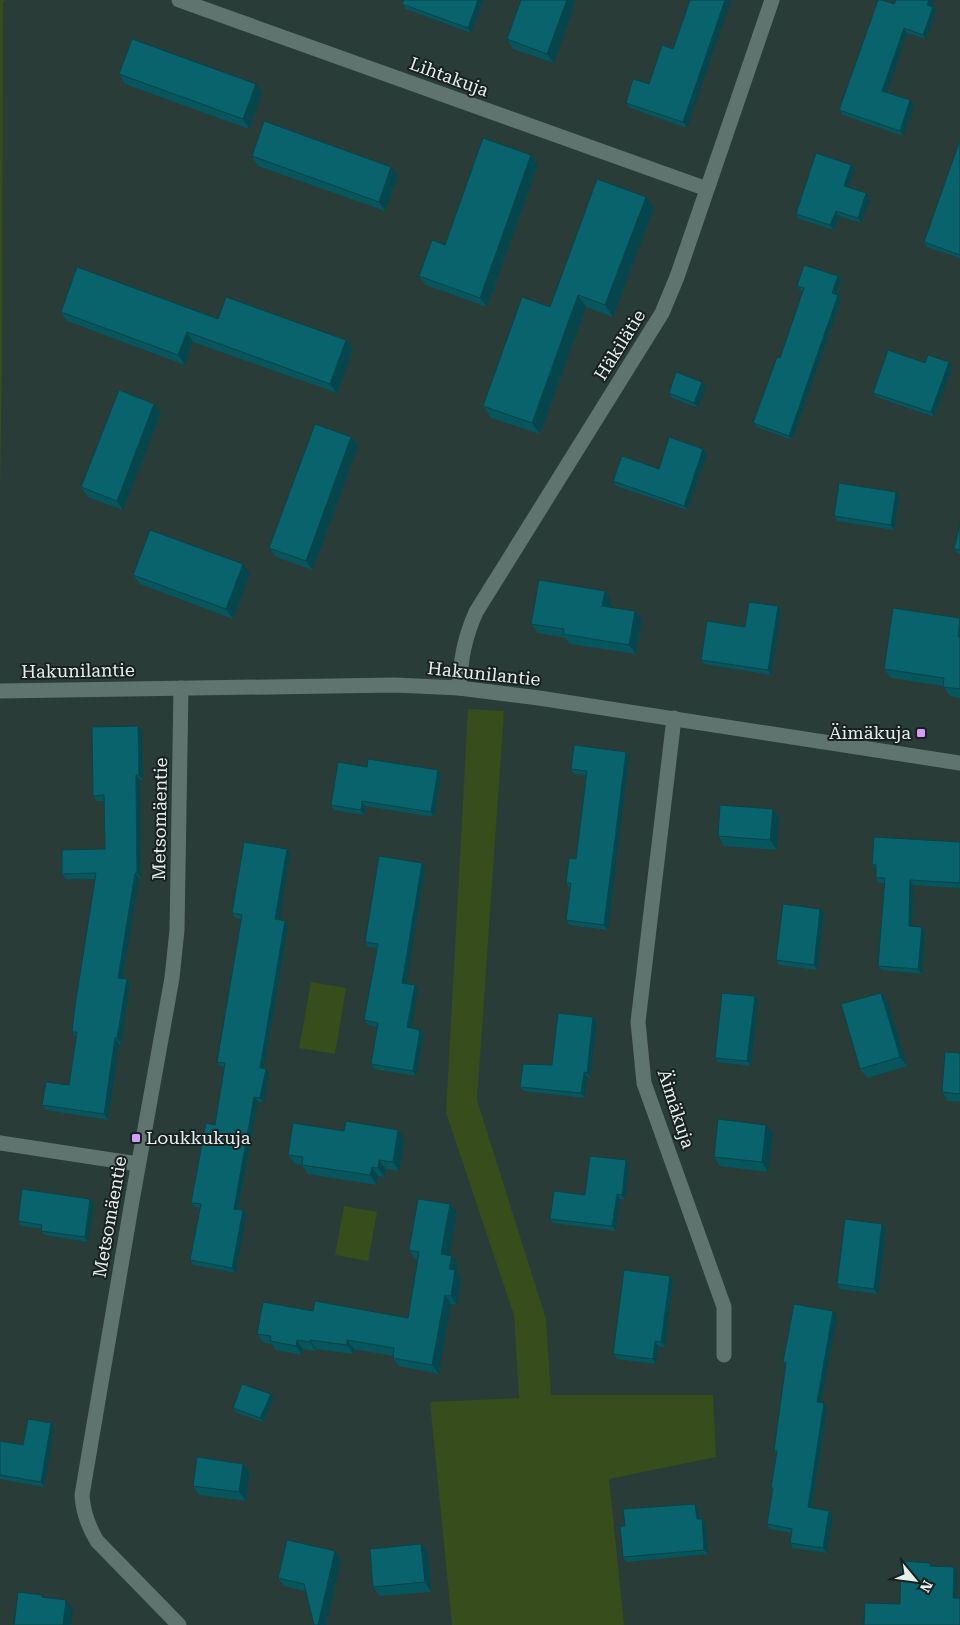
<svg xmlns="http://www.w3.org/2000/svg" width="960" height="1625" viewBox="0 0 960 1625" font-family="'Roboto Serif',serif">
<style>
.green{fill:#374d1b}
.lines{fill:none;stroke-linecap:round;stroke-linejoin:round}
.street{stroke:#60746f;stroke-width:15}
.secondary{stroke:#60746f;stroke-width:15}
.wall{fill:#07555d}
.shaded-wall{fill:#06454c}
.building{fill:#08636c;stroke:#06454c}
.poi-dot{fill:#d49cfc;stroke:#18211f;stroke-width:2}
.labels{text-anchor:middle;stroke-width:4;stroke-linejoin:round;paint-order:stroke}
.street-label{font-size:18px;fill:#e5f0ed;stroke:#18211f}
.poi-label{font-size:18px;fill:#e5f0ed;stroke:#18211f;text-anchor:end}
</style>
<rect width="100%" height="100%" fill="#293c38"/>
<path class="green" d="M 0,0 L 5,0 L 3,2 L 2,368 L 0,493 Z
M 468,709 L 504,711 L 477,1100 L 546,1319 L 551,1395 L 713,1395 L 716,1457 L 609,1479 L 624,1625 L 452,1625 L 430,1402 L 519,1398 L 514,1315 L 446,1113 Z
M 311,982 L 346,988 L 335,1054 L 299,1048 Z
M 344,1206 L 377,1212 L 368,1261 L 335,1255 Z"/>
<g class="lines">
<path class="street" d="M 179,0 L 707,189
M 459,688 C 461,659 464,639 476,612 L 662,313 L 677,277 L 772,0
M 674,718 L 638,1022 L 644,1083 L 724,1307 L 724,1355
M 0,1143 L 138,1164
M 179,1625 L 97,1541 C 88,1526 83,1513 82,1495 L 132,1201 L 172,978 L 177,930 L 181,688"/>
<path class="secondary" d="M 0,691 L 395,685 L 459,688 L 539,698 L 960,763"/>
</g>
<path class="wall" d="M 483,0 L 471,33 L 406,9 L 402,4 Z
M 521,0 L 554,63 L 513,49 L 507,39 Z
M 894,4 L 932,6 L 936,11 L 926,39 L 907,33 L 887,92 L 910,100 L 914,105 L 903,136 L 843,115 L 839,110 Z
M 662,45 L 687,128 L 630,108 L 626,103 L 649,84 Z
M 119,74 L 256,84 L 262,93 L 249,129 L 125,84 Z
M 960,140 L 960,258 L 927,247 L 924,242 Z
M 531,155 L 538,165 L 487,307 L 426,285 L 419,276 L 445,245 Z
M 252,156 L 398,176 L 385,211 L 258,166 Z
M 851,165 L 855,169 L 848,187 L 866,193 L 870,198 L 861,223 L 839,216 L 834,230 L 799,219 L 796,214 Z
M 646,197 L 654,208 L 613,317 L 586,307 L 540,434 L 491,418 L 483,406 L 550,307 Z
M 838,276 L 841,281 L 837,295 L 838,295 L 841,300 L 792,440 L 757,427 L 753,423 L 780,358 L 803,291 L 800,290 L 797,286 Z
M 61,312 L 346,340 L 353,349 L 337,393 L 193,342 L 185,365 L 67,321 Z
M 949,362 L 952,367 L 934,417 L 877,397 L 873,393 L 925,363 Z
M 702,382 L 706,387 L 698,408 L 672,398 L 669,393 Z
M 161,413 L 123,510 L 88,497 L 81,487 Z
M 351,437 L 358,446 L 313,570 L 276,557 L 269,548 Z
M 707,454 L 687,510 L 616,486 L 613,481 L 659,469 Z
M 896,492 L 899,497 L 894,530 L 837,521 L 834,516 Z
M 960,524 L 960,554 L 957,553 L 954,549 Z
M 250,574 L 233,619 L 140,584 L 133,575 Z
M 611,600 L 610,607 L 642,620 L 636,654 L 570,644 L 566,638 L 538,633 L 531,624 Z
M 781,611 L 771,675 L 704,664 L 701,660 L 745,627 Z
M 960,618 L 960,698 L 950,696 L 943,686 L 891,678 L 884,669 Z
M 142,731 L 143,780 L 140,780 L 141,878 L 139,878 L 123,978 L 127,979 L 130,984 L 121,1044 L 119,1044 L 108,1120 L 46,1110 L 42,1105 L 69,1085 L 77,1037 L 72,1032 L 95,879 L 66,879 L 62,874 L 105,849 L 104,801 L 97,801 L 93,796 Z
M 626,752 L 629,757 L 608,930 L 569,925 L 566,920 L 570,888 L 569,888 L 566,883 L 576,859 L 586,775 L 574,774 L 571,769 Z
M 367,767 L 438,770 L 441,775 L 434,817 L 365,806 L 364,815 L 334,810 L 331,805 Z
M 779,818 L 777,850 L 724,846 L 718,836 Z
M 960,842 L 960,888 L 913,885 L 912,926 L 925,932 L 922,974 L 882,970 L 878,966 L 884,883 L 879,883 L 876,878 L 876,869 L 875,869 L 872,864 Z
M 287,849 L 290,854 L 279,920 L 285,921 L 288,926 L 264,1068 L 266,1069 L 269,1074 L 264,1103 L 258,1101 L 238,1210 L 243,1210 L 246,1215 L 236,1273 L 194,1265 L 190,1260 L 200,1208 L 195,1207 L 191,1203 L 215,1125 L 224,1067 L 220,1066 L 217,1062 L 241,919 L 235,918 L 232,913 Z
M 425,868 L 406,983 L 418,990 L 411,1028 L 420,1030 L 424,1034 L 416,1076 L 374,1069 L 371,1064 L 377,1027 L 368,1025 L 364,1020 L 377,948 L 368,947 L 365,942 Z
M 820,909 L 824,914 L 817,970 L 779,965 L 776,960 Z
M 881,993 L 888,1002 L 907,1066 L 867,1078 L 860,1069 Z
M 755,996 L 758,1001 L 751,1066 L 718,1062 L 715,1058 Z
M 593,1017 L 597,1022 L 590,1077 L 587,1077 L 585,1098 L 524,1091 L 520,1087 L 552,1065 Z
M 960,1053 L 960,1102 L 948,1101 L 942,1092 Z
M 344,1131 L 405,1140 L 399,1171 L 386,1169 L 385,1177 L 378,1176 L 377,1185 L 308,1174 L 302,1165 L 295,1164 L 288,1155 Z
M 773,1134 L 768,1172 L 720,1166 L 714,1157 Z
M 629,1165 L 625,1199 L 620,1199 L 616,1231 L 553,1223 L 550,1219 Z
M 90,1199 L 94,1204 L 88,1242 L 45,1235 L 41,1231 L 42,1229 L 21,1226 L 18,1221 Z
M 450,1204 L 457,1213 L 449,1255 L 458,1265 L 457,1272 L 461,1279 L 457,1305 L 451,1304 L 439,1374 L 399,1366 L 393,1358 L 393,1356 L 354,1349 L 353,1354 L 316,1349 L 316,1351 L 303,1349 L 302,1355 L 276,1350 L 272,1344 L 264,1343 L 257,1334 L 313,1311 L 408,1318 L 418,1260 L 415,1259 L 409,1250 Z
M 886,1229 L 878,1294 L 840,1289 L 837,1284 Z
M 670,1276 L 673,1281 L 665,1347 L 658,1346 L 656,1364 L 617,1359 L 613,1354 Z
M 833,1311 L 837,1316 L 821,1403 L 827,1408 L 812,1508 L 829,1511 L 833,1516 L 827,1553 L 793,1548 L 790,1543 L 792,1533 L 770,1529 L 767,1524 L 773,1490 L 771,1488 L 776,1454 L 774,1450 L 786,1366 L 783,1362 Z
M 271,1394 L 274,1399 L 263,1422 L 237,1413 L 233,1408 Z
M 54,1427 L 44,1487 L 0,1479 L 0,1441 L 23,1445 Z
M 243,1464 L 250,1473 L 246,1501 L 199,1495 L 193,1486 Z
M 698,1509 L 699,1519 L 702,1519 L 705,1524 L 708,1554 L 626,1562 L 623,1557 L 625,1526 Z
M 428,1553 L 431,1592 L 380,1596 L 373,1587 Z
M 341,1560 L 326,1625 L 314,1625 L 305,1591 L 284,1586 L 278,1578 Z"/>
<path class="shaded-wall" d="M 478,0 L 483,0 L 471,33 L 468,28 Z
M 567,0 L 576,0 L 554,63 L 547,54 Z
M 725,0 L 731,0 L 687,128 L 683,122 Z
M 929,0 L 934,0 L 931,10 L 927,5 Z
M 933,7 L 936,11 L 926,39 L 923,35 Z
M 904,28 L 907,33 L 886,95 L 882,91 Z
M 256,84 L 262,93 L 249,129 L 243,119 Z
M 910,100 L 914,105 L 903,136 L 900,131 Z
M 531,155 L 538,165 L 487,307 L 480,298 Z
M 851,165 L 855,169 L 847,190 L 844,186 Z
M 391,167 L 398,176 L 385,211 L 379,202 Z
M 866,193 L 870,198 L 861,223 L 858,218 Z
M 646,197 L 654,208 L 613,317 L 605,305 Z
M 836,211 L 839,216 L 834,230 L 830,225 Z
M 838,276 L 841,281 L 835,298 L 832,293 Z
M 578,295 L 586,307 L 540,434 L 532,423 Z
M 838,295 L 841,300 L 792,440 L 789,436 Z
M 187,332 L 193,342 L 185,365 L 178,355 Z
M 346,340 L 353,349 L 337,393 L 330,384 Z
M 949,362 L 952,367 L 934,417 L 931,412 Z
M 702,382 L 706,387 L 698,408 L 694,403 Z
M 154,404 L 161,413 L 123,510 L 117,501 Z
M 351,437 L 358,446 L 313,570 L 306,561 Z
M 703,449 L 707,454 L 687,510 L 684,506 Z
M 896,492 L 899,497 L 894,530 L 891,525 Z
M 243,564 L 250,574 L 233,619 L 226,609 Z
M 605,591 L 611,600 L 609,615 L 602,606 Z
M 778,606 L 781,611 L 771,675 L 768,670 Z
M 635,611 L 642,620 L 636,654 L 629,645 Z
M 960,622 L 960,640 L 958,637 Z
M 138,726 L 142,731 L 143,780 L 139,775 Z
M 626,752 L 629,757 L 608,930 L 604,925 Z
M 438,770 L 441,775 L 434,817 L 431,812 Z
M 136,775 L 140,780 L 141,878 L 137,873 Z
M 362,801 L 365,806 L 364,815 L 361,810 Z
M 773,809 L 779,818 L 777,850 L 770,840 Z
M 287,849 L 290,854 L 279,924 L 275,919 Z
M 422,863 L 425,868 L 406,987 L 402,983 Z
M 135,873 L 139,878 L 122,983 L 118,978 Z
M 910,880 L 913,885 L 912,931 L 909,926 Z
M 820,909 L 824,914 L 817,970 L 814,965 Z
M 285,921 L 288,926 L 263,1072 L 260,1068 Z
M 922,927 L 925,932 L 922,974 L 918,969 Z
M 127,979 L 130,984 L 121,1044 L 117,1038 Z
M 415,985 L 418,990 L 411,1032 L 407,1027 Z
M 881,993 L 888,1002 L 907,1066 L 900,1057 Z
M 755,996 L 758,1001 L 751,1066 L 747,1061 Z
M 593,1017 L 597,1022 L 590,1077 L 587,1073 Z
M 420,1030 L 424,1034 L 416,1076 L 413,1071 Z
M 115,1038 L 119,1044 L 108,1120 L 104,1114 Z
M 266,1069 L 269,1074 L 264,1103 L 260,1098 Z
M 584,1072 L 587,1077 L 585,1098 L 581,1093 Z
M 254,1097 L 258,1101 L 237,1214 L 234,1209 Z
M 766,1125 L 773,1134 L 768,1172 L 762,1162 Z
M 398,1130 L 405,1140 L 399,1171 L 393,1162 Z
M 379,1160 L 386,1169 L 385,1177 L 378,1168 Z
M 626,1160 L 629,1165 L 625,1199 L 622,1195 Z
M 372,1167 L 378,1176 L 377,1185 L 370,1175 Z
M 617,1194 L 620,1199 L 616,1231 L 612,1226 Z
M 90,1199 L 94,1204 L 88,1242 L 85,1237 Z
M 450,1204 L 457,1213 L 448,1263 L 441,1254 Z
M 243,1210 L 246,1215 L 236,1273 L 232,1268 Z
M 882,1224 L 886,1229 L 878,1294 L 874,1289 Z
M 452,1256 L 458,1265 L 457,1272 L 461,1279 L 457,1305 L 451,1296 L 449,1269 Z
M 670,1276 L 673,1281 L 665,1347 L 661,1342 Z
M 445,1295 L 451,1304 L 439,1374 L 432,1365 Z
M 833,1311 L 837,1316 L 820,1407 L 817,1402 Z
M 297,1340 L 303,1349 L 302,1355 L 296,1346 Z
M 310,1340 L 316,1349 L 316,1351 L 310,1342 Z
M 347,1340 L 354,1349 L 353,1354 L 347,1345 Z
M 655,1341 L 658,1346 L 656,1364 L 653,1359 Z
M 271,1394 L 274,1399 L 263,1422 L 260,1418 Z
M 824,1403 L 827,1408 L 811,1512 L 808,1507 Z
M 51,1423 L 54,1427 L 44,1487 L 41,1482 Z
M 243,1464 L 250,1473 L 246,1501 L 239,1492 Z
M 695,1504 L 698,1509 L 700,1524 L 697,1519 Z
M 829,1511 L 833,1516 L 827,1553 L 823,1548 Z
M 702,1519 L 705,1524 L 708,1554 L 704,1550 Z
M 421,1544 L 428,1553 L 431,1592 L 425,1582 Z
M 335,1551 L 341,1560 L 326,1625 L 318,1625 Z
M 954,1567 L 957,1572 L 956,1603 L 953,1598 Z
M 66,1600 L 73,1610 L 71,1625 L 63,1625 Z"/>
<path class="building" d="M 404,0 L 478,0 L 468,28 L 402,4 Z
M 521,0 L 567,0 L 547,54 L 507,39 Z
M 690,0 L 725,0 L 683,122 L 626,103 L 633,79 L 649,84 L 662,45 L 673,49 Z
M 878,0 L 882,0 L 894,4 L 896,0 L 929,0 L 927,5 L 933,7 L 923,35 L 904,28 L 882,91 L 910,100 L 900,131 L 839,110 Z
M 132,39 L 256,84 L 243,119 L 119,74 Z
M 264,121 L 391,167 L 379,202 L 252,156 Z
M 483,138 L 531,155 L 480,298 L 419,276 L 432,240 L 445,245 Z
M 960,140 L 960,255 L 924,242 Z
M 816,153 L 851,165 L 844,186 L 866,193 L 858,218 L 836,211 L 830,225 L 796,214 Z
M 597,179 L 646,197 L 605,305 L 578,295 L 532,423 L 483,406 L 522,297 L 550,307 Z
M 804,265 L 838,276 L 832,293 L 838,295 L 789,436 L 753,423 L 777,357 L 780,358 L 804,288 L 797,286 Z
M 77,267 L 218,319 L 226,297 L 346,340 L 330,384 L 187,332 L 178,355 L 61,312 Z
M 888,350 L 925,363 L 928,355 L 949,362 L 931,412 L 873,393 Z
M 676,372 L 702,382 L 694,403 L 669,393 Z
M 119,390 L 154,404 L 117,501 L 81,487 Z
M 315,424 L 351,437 L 306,561 L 269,548 Z
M 669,437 L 703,449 L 684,506 L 613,481 L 622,456 L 659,469 Z
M 839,483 L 896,492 L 891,525 L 834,516 Z
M 960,524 L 960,550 L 954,549 Z
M 150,530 L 243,564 L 226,609 L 133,575 Z
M 539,580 L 605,591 L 602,606 L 635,611 L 629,645 L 563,634 L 564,629 L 531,624 Z
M 749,602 L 778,606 L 768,670 L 701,660 L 707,621 L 745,627 Z
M 893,608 L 960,618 L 958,637 L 960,637 L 960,689 L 943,687 L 944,678 L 884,669 Z
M 138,726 L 139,775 L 136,775 L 137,873 L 135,873 L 118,978 L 127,979 L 117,1038 L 115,1038 L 104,1114 L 42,1105 L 46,1082 L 69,1085 L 77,1032 L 72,1032 L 75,1006 L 96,873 L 62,874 L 62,850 L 105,849 L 104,795 L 93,796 L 92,727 Z
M 574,745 L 626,752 L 604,925 L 566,920 L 571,883 L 566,883 L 569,858 L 576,859 L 587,771 L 571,769 Z
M 368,759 L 438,770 L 431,812 L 362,801 L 361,810 L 331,805 L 338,762 L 367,767 Z
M 720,805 L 773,809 L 770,840 L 718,836 Z
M 874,837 L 960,842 L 960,883 L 910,880 L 909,926 L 922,927 L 918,969 L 878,966 L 885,878 L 876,878 L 876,865 L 872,864 Z
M 244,842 L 287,849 L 275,919 L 285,921 L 260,1068 L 266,1069 L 260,1098 L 254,1097 L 234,1209 L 243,1210 L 232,1268 L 190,1260 L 201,1204 L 191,1203 L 206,1123 L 215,1125 L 225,1063 L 217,1062 L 242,915 L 232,913 Z
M 379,856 L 422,863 L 402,983 L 415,985 L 407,1027 L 420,1030 L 413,1071 L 371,1064 L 378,1023 L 364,1020 L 378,944 L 365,942 Z
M 783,904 L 820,909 L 814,965 L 776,960 Z
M 722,993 L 755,996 L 747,1061 L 715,1058 Z
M 881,993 L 900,1057 L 860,1069 L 841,1004 Z
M 558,1013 L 593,1017 L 587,1073 L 584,1072 L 581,1093 L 520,1087 L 523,1064 L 552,1065 Z
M 945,1052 L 960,1053 L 960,1094 L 942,1092 Z
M 718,1119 L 766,1125 L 762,1162 L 714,1157 Z
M 346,1121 L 398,1130 L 393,1162 L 379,1160 L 378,1168 L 372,1167 L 370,1175 L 302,1165 L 303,1157 L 288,1155 L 293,1123 L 344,1131 Z
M 590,1156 L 626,1160 L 622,1195 L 617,1194 L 612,1226 L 550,1219 L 554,1191 L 585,1195 Z
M 22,1189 L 90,1199 L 85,1237 L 41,1231 L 42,1225 L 18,1221 Z
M 418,1199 L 450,1204 L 441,1254 L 452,1256 L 449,1269 L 455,1270 L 451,1296 L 445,1295 L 432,1365 L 393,1358 L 394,1348 L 347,1340 L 347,1345 L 310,1340 L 310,1342 L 297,1340 L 296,1346 L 270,1341 L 271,1336 L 257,1334 L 263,1302 L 313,1311 L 315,1301 L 408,1318 L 419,1252 L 409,1250 Z
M 845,1219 L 882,1224 L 874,1289 L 837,1284 Z
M 624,1270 L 670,1276 L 661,1342 L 655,1341 L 653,1359 L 613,1354 Z
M 794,1304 L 833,1311 L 817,1402 L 824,1403 L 808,1507 L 829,1511 L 823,1548 L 790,1543 L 792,1529 L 767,1524 L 773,1488 L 771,1488 L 777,1451 L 774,1450 L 786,1363 L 783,1362 Z
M 242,1384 L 271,1394 L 260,1418 L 233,1408 Z
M 28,1419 L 51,1423 L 41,1482 L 0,1475 L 0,1441 L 23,1445 Z
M 197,1457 L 243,1464 L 239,1492 L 193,1486 Z
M 695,1504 L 697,1519 L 702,1519 L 704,1550 L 623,1557 L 620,1526 L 625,1526 L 623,1509 Z
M 287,1540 L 335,1551 L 318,1625 L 314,1625 L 304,1584 L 278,1578 Z
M 421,1544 L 425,1582 L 373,1587 L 370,1549 Z
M 901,1561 L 930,1563 L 930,1566 L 954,1567 L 953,1598 L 960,1598 L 960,1625 L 864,1625 L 865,1603 L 900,1604 Z
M 18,1592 L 42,1595 L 42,1597 L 66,1600 L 63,1625 L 14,1625 Z"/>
<g class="poi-dot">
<rect x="916" y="728" width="10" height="10" rx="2.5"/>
<rect x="131" y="1133" width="10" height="10" rx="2.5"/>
</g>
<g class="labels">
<g class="street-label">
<text transform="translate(449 77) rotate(20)" y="6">Lihtakuja</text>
<text transform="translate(620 345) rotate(-58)" y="6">Häkilätie</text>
<text transform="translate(78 671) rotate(-1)" y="6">Hakunilantie</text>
<text transform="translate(484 674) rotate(6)" y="6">Hakunilantie</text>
<text transform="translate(160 819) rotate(-89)" y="6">Metsomäentie</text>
<text transform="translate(676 1109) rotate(72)" y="6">Äimäkuja</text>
<text transform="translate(110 1217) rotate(-80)" y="6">Metsomäentie</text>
</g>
<g class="poi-label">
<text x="911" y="739">Äimäkuja</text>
<text x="146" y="1144" text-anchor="start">Loukkukuja</text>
</g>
</g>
<g transform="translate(915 1580) rotate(119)" stroke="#18211f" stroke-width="4" paint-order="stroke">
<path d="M0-4L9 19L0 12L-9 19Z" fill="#e5f0ed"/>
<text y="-8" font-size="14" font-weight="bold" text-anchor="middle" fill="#e5f0ed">N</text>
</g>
</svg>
